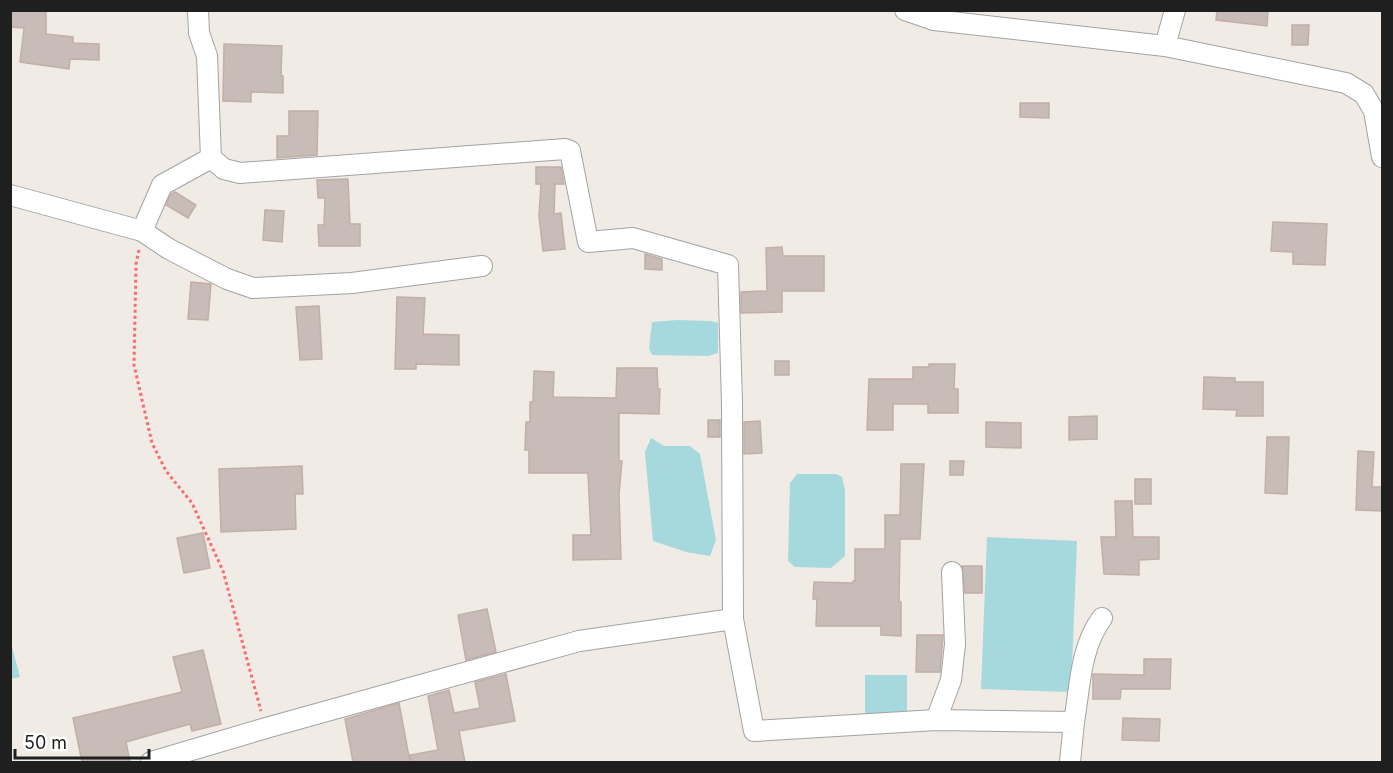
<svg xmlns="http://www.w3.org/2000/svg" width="1393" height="773" viewBox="0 0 1393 773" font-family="Inter,sans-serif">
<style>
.water{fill:#a5d9de}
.building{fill:#c7bcb8;stroke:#c2afa7;stroke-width:1.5}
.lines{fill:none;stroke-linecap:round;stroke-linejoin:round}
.minor-casing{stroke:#a3a3a3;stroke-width:22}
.path{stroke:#fb6b71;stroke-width:3;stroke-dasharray:3 3;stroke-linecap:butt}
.minor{stroke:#fff;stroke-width:20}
</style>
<rect width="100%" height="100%" fill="#f0ebe5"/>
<path class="water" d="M 677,320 L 711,321 L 718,323 L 718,353 L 708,356 L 652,355 L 649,348 L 652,322 Z
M 651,438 L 664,446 L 690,446 L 700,454 L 716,540 L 710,556 L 686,552 L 653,541 L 645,452 Z
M 797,474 L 836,474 L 842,477 L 845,490 L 845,556 L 831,568 L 795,567 L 788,561 L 790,483 Z
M 987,537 L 1077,541 L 1071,692 L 981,689 Z
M 10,639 L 20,677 L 11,679 L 10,679 Z
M 865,675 L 907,675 L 907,715 L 865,715 Z"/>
<path class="building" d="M 10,10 L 46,10 L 46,34 L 73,37 L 73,43 L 99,44 L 99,60 L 70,59 L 69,69 L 20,62 L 24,28 L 10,27 Z
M 1217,10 L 1268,10 L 1267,26 L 1216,20 Z
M 1292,25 L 1309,25 L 1308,45 L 1292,45 Z
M 224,44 L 282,46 L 281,76 L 283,76 L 283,93 L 251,92 L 251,102 L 223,101 Z
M 1020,103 L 1049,103 L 1049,118 L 1020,117 Z
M 289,111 L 318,111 L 317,155 L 277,158 L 277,136 L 289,136 Z
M 536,167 L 561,167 L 564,184 L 555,184 L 554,214 L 561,213 L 565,249 L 543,251 L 539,216 L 541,184 L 536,184 Z
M 348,179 L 350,224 L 360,224 L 360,246 L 319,246 L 318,225 L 324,225 L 325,198 L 318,198 L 317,180 Z
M 175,192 L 196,205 L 188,218 L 166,205 L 171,194 Z
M 265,210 L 284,211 L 282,242 L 263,240 Z
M 1273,222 L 1327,224 L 1325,265 L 1293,264 L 1293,252 L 1271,251 Z
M 782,247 L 783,256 L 824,256 L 824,291 L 782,291 L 782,312 L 741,313 L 741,292 L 767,291 L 766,248 Z
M 645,254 L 662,259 L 662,270 L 645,269 Z
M 191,282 L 211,284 L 208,320 L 188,319 Z
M 397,297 L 425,298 L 423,334 L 459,335 L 459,365 L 416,364 L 416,369 L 395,369 Z
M 319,306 L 322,359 L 300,360 L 296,307 Z
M 775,361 L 789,361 L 789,375 L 775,375 Z
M 929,364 L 955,364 L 954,389 L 958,389 L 958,413 L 928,413 L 928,404 L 893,404 L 893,430 L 867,430 L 869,379 L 913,379 L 913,367 L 929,367 Z
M 617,368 L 657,368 L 658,389 L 660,389 L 659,414 L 619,413 L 619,461 L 622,461 L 619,494 L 621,559 L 573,560 L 573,535 L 591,535 L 588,473 L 529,473 L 529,450 L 525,450 L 526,422 L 530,422 L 530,402 L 533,402 L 534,371 L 554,372 L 553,397 L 616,398 Z
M 1204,377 L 1235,378 L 1235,382 L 1263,382 L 1263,416 L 1236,416 L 1237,410 L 1203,409 Z
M 1097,416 L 1097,439 L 1069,440 L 1069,417 Z
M 708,420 L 720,420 L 720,437 L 708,437 Z
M 760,421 L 762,453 L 744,454 L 744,422 Z
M 986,422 L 1021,423 L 1021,448 L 986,447 Z
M 1267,437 L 1289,437 L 1287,494 L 1265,493 Z
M 1358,451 L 1374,452 L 1372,487 L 1383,487 L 1383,511 L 1356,510 Z
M 950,461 L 964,461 L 963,475 L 950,475 Z
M 901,464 L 924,464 L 920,539 L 900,539 L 899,602 L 901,602 L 901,636 L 881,635 L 881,626 L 816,626 L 817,599 L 813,599 L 814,582 L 853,583 L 853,581 L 855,581 L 855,549 L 885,549 L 885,515 L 900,515 Z
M 302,466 L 303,494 L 295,494 L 296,529 L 221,532 L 219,469 Z
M 1135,479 L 1151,479 L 1151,504 L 1135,504 Z
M 1115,501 L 1132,501 L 1133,537 L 1159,537 L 1159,559 L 1139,560 L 1139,575 L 1104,574 L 1101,537 L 1116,537 Z
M 203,533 L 210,568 L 184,573 L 177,538 Z
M 962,566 L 982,566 L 982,593 L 965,593 Z
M 487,609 L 496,652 L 466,660 L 458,615 Z
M 917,635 L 943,635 L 940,672 L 916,672 Z
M 203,650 L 221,724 L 192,731 L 190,724 L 126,742 L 130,762 L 82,762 L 73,718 L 182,692 L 173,657 Z
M 1144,659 L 1171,659 L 1170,689 L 1121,689 L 1120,699 L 1093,699 L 1093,674 L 1144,675 Z
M 506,674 L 515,721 L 459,731 L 465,762 L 411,762 L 410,755 L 438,750 L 428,696 L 449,690 L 454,713 L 480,708 L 475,682 Z
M 399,703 L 410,762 L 353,762 L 345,719 Z
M 1123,718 L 1160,719 L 1159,741 L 1122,740 Z"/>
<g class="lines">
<g class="minor-casing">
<path id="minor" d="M 198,10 L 199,33 L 207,56 L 211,158
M 905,10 L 934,20 L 1165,46 L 1346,83 L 1364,94 L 1374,111 L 1382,157
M 1165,46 L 1175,10
M 10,195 L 142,231 L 162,185 L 211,158 L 224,169 L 240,173 L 565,149 L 570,151 L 588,242 L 633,238 L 728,265 L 732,404 L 733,619
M 142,231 L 169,249 L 227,279 L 253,288 L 352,283 L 482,266
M 936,720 L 951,680 L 955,644 L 952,572
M 1074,722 C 1080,687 1080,648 1102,618
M 151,762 L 266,728 L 579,641 L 733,619 L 754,731 L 936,720 L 1074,722 L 1070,762"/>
</g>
<path class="path" d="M 139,250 L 136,264 L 134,365 L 152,443 L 166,471 L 192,503 L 223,571 L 261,711"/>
<use href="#minor" class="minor"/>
</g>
<rect width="1393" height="773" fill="none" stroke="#1f1f1f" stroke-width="24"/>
<path d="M15 749v9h134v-9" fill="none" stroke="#1f1f1f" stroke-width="3"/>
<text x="24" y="749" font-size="18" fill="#1f1f1f" stroke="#ffffff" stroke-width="4.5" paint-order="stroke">50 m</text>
</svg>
